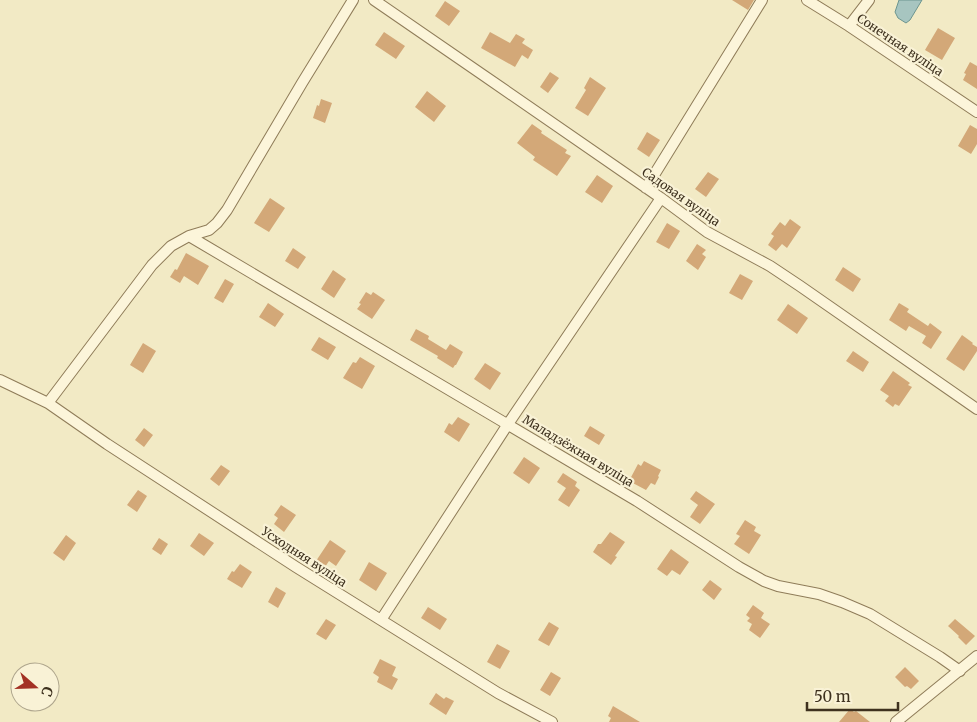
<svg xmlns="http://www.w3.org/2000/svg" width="977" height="722" viewBox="0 0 977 722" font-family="Merriweather,serif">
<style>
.water{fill:#a7c5c0;stroke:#6d958f}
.building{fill:#d3a878}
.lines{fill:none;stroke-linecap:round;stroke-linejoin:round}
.minor-casing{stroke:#8f7c59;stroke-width:12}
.minor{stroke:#fcf5da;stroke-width:10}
.labels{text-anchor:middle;stroke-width:4.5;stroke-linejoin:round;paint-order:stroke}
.street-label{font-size:12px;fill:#3e311e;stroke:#f9f2d6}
</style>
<rect width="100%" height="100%" fill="#f2eac5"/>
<path class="water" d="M 899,0 L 922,0 L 910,20 L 906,23 L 898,18 L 895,12 Z"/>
<path class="building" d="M 732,0 L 754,0 L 748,10 Z
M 445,1 L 460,11 L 449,26 L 435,16 Z
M 938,28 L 955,38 L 942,60 L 925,50 Z
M 384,32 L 405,46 L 396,59 L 375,45 Z
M 490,32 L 510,43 L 516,34 L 525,39 L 522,43 L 533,50 L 528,59 L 522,55 L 515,67 L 481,48 Z
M 970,62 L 977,66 L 977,89 L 963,80 L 966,74 L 964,73 Z
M 550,72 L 559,78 L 548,93 L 540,87 Z
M 590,77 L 606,88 L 588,116 L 575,108 L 586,90 L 584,88 Z
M 427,91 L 446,106 L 434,122 L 415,107 Z
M 321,99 L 332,103 L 325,123 L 313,118 L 317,105 L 319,106 Z
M 532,124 L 542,131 L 541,133 L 567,150 L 565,153 L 571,156 L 557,176 L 533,160 L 535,157 L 517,143 Z
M 970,125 L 977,129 L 977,144 L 971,154 L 958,146 Z
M 647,132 L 660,140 L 649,157 L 637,149 Z
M 708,172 L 719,179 L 706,197 L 695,189 Z
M 597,175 L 613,186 L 602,203 L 585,192 Z
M 270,198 L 285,208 L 269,232 L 254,223 Z
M 790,219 L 801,227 L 787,248 L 782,244 L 776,251 L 768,245 L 774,236 L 771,234 L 780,222 L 785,226 Z
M 667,223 L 680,231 L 669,249 L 656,242 Z
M 697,244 L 706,250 L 702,254 L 706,257 L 698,270 L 686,261 Z
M 293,248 L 306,257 L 298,269 L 285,261 Z
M 186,253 L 209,266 L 198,285 L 184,276 L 180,283 L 170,277 L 175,269 L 177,270 Z
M 843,267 L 861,279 L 853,292 L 835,280 Z
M 333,270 L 346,279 L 334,298 L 321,289 Z
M 740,274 L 753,281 L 742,300 L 729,293 Z
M 225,279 L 234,284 L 223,303 L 214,298 Z
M 366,292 L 371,295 L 373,292 L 385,300 L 372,319 L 357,309 L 361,304 L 359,303 Z
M 268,303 L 284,314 L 275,327 L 259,317 Z
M 899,303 L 909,309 L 907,312 L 928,326 L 930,323 L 942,332 L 931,349 L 922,343 L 926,336 L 909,326 L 906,331 L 889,320 Z
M 788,304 L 808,318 L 797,334 L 777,320 Z
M 416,329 L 429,336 L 428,339 L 446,350 L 450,344 L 463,352 L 456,365 L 455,365 L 453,368 L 437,358 L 438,356 L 410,340 Z
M 962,335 L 973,343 L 972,344 L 977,347 L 977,351 L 964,371 L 946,359 Z
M 319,337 L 336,347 L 328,360 L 311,350 Z
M 143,343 L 156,351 L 143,373 L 130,365 Z
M 853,351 L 869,362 L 863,372 L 846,361 Z
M 360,357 L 375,366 L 362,389 L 343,378 L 353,362 L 356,363 Z
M 485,363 L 501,373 L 490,390 L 474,379 Z
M 893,371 L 910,383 L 908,385 L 912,387 L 899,406 L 895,404 L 893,407 L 885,401 L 889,396 L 880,390 Z
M 458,417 L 470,424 L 459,442 L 444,432 L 449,423 L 452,425 Z
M 590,426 L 605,435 L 599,445 L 584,436 Z
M 144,428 L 153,435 L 144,447 L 135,440 Z
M 524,457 L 540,468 L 529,484 L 513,473 Z
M 644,461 L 661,470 L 658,476 L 659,477 L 655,485 L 651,483 L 646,490 L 629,481 L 638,464 L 641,466 Z
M 221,465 L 230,471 L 219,486 L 210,479 Z
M 563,473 L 577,482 L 575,486 L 580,490 L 569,507 L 558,500 L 566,488 L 557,482 Z
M 138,490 L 147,496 L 137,512 L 127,505 Z
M 696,491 L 715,504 L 700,524 L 690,517 L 698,505 L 690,499 Z
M 281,505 L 296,515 L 284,532 L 274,524 L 278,518 L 274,515 Z
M 745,520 L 756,527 L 754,531 L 761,535 L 749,554 L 734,544 L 740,536 L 736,534 Z
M 610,532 L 625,542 L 615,556 L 617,557 L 611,565 L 593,552 L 598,544 L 601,544 Z
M 199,533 L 214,543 L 204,556 L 190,546 Z
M 66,535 L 76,543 L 64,561 L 53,553 Z
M 159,538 L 168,544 L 161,555 L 152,549 Z
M 330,540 L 346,551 L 336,566 L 329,561 L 325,567 L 316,561 Z
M 671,549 L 689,562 L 680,575 L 672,570 L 667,576 L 657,569 Z
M 369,562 L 387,573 L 376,591 L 359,580 Z
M 240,564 L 252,572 L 242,588 L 227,579 L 232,571 L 234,572 Z
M 710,580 L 722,589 L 714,600 L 702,590 Z
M 276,587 L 286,593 L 278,608 L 268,602 Z
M 753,605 L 764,613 L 761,618 L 770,624 L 760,638 L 749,630 L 752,624 L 747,621 L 750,618 L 746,615 Z
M 428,607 L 447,619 L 440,630 L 421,618 Z
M 326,619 L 336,625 L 326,640 L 316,634 Z
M 955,619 L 975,636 L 966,645 L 958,637 L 959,636 L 948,626 Z
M 549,622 L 559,628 L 549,646 L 538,640 Z
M 497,644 L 510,651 L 500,669 L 487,662 Z
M 380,659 L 396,667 L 392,676 L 398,679 L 392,690 L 377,682 L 379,677 L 373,673 Z
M 905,667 L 919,681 L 911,689 L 907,686 L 905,687 L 895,677 Z
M 551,672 L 561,678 L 550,696 L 540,690 Z
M 436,693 L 444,699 L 446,697 L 454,701 L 446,715 L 429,704 Z
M 613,706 L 640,722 L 609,722 L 611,718 L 608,716 Z
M 850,709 L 854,712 L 856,711 L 870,722 L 839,722 Z"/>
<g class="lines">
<g class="minor-casing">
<path id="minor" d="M 374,0 L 483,75 L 661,198 L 707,232 L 770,266 L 800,286 L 977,409
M 807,0 L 849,26 L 977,112
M 849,26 L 869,0
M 646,188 L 762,0
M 189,236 L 637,501 L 739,567 L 764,581 L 778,586 L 819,594 L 842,602 L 870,614 L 940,657 L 960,671
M 0,380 L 48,403 L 107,444 L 296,567 L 498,693 L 552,722
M 48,403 L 152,265 L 171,246 L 189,236 L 209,230 L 217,223 L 227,210 L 302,83 L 353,0
M 381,620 L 508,424 L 661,198
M 896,722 L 977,656"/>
</g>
<use href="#minor" class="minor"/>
</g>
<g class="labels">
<g class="street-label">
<text transform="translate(900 45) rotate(34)" y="4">Сонечная вуліца</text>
<text transform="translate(681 197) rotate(35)" y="4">Садовая вуліца</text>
<text transform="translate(578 451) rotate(31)" y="4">Маладзёжная вуліца</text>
<text transform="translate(304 557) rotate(33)" y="4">Усходняя вуліца</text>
</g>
</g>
<g transform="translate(35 687) rotate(110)"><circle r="24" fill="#f9f2d6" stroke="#aea58c"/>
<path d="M0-4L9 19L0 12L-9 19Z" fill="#a33124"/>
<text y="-8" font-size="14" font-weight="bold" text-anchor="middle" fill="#3e311e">С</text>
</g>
<path d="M807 702v8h91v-8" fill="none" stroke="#3e311e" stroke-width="2.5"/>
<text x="814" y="702" font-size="15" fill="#3e311e" stroke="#f9f2d6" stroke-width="4" paint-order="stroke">50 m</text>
</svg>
